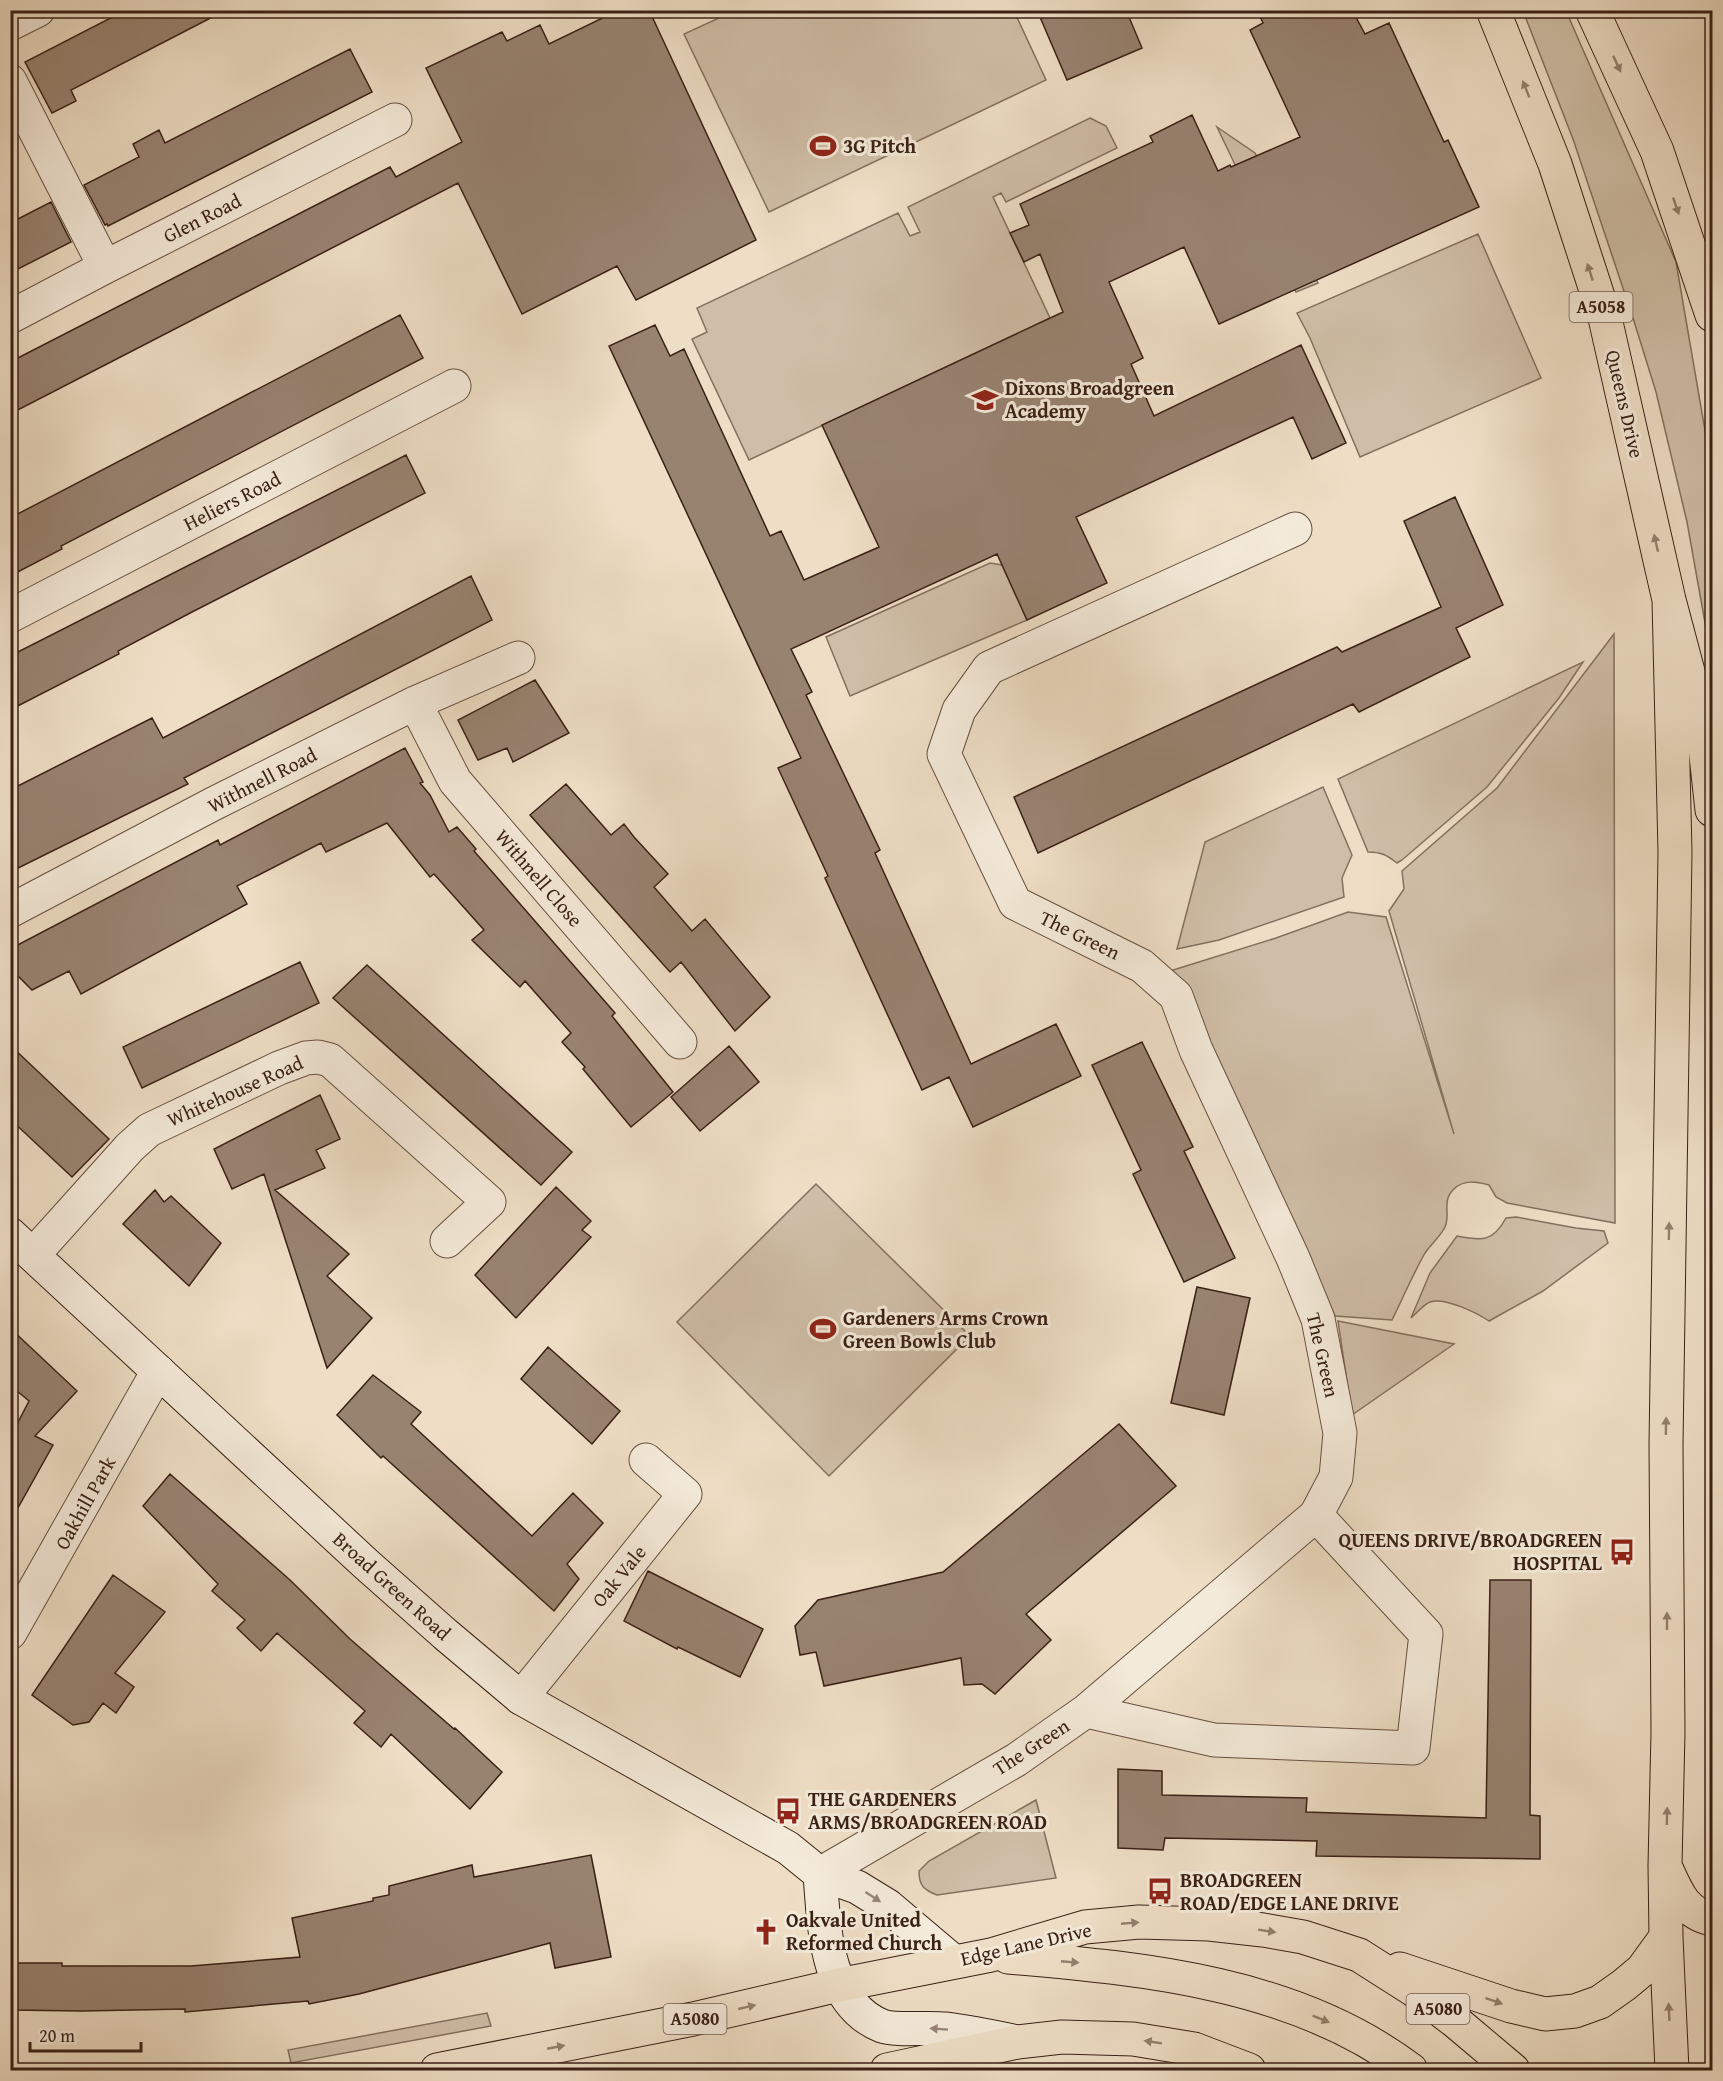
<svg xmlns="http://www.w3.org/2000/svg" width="1723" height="2081" viewBox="0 0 1723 2081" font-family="'Gentium Book Plus',serif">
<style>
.green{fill:#cfbea7;stroke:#84705e;stroke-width:1.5}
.building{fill:#988371;stroke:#3a2115;stroke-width:1.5}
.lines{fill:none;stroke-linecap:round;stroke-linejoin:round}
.street-casing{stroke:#675041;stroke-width:35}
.secondary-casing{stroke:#3a2115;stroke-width:35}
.highway-casing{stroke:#3a2115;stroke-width:35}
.street{stroke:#f4ead9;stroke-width:33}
.secondary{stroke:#f4ead9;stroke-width:33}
.highway{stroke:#eedec5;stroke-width:33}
.oneway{fill:#94806d}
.oneway2{fill:#978677}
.labels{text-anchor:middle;stroke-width:6;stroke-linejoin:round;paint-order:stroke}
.shield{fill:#f4ead9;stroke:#725d50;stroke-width:1.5}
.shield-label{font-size:18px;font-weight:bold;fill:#3a2115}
.poi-label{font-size:20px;font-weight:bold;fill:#3a2115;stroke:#f4ead9;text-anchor:start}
.street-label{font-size:20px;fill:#3a2115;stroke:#f4ead9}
</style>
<rect width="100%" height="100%" fill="#eedec5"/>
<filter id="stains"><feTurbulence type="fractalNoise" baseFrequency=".00333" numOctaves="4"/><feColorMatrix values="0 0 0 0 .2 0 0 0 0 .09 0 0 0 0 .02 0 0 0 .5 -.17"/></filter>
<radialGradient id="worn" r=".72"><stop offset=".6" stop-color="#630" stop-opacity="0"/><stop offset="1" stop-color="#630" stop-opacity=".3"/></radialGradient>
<path class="green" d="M 734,11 L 1014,11 L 1046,80 L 769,212 L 684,34 Z
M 1523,11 L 1566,11 L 1676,262 L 1712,471 L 1712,662 L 1687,522 L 1656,392 L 1633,318 L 1573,139 Z
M 1090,118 L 1106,126 L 1117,148 L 1006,202 L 1001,193 L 993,197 L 1050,318 L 749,460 L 692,339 L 707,332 L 697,308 L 898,213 L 910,236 L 920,232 L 908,207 Z
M 1217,127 L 1255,153 L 1318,283 L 1296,292 Z
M 1478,234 L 1541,378 L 1360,457 L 1310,338 L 1297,313 Z
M 990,563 L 1002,565 L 1027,620 L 850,696 L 826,637 Z
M 1614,634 L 1615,1223 L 1507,1203 L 1496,1197 L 1489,1185 C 1477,1182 1464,1179 1454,1189 C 1441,1201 1451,1214 1445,1227 C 1440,1237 1431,1244 1425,1253 C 1413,1274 1403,1298 1392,1320 L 1335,1316 L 1170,971 L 1276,938 L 1348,912 L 1386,917 L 1454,1134 L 1389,911 L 1404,889 L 1402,871 L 1497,788 Z
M 1583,662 L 1559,698 L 1487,787 L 1402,860 L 1397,863 C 1387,855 1381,852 1368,852 L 1338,779 Z
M 1323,787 L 1352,855 L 1342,878 L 1344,897 L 1219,940 L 1177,949 L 1205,842 Z
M 816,1184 L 970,1336 L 829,1476 L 677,1322 Z
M 1516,1217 L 1576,1228 L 1604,1231 L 1608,1243 L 1543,1291 L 1489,1321 C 1477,1313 1445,1297 1430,1302 C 1424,1304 1417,1313 1411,1318 L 1430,1273 L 1457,1236 C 1482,1241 1493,1242 1506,1218 Z
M 1338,1321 L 1454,1344 L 1352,1415 Z
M 1036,1800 L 1056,1878 L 937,1895 C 924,1890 919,1886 919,1871 L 929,1861 Z
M 487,2013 L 491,2026 L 291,2063 L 288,2050 Z"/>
<path class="building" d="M 126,10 L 226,10 L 71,90 L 76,101 L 52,113 L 25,62 Z
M 619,10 L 649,10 L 756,240 L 636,300 L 617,266 L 522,314 L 458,183 L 10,414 L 10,362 L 390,167 L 396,177 L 462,142 L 426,68 L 502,32 L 507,41 L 540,25 L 549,44 Z
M 1037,10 L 1126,10 L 1142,48 L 1067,80 Z
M 1257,10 L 1352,10 L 1365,34 L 1389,23 L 1444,142 L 1448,140 L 1479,207 L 1219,324 L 1184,247 L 1109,282 L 1143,358 L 1131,364 L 1154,416 L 1301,345 L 1346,443 L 1312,459 L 1293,417 L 1076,517 L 1107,583 L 1027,620 L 997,554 L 791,649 L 812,692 L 806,695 L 880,850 L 875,853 L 971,1064 L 1056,1024 L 1081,1076 L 973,1127 L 949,1077 L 922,1090 L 825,878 L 828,876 L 778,768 L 801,758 L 609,346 L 655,325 L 670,356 L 684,349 L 770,536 L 781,531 L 804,580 L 879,547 L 822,425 L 1063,312 L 1040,254 L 1024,262 L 1010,233 L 1029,225 L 1020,204 L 1153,142 L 1150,136 L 1192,115 L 1218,171 L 1230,165 L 1231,167 L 1300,137 L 1250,30 L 1263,23 Z
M 350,49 L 372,92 L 108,226 L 107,224 L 105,225 L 84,185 L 139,157 L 133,144 L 159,130 L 165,143 Z
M 51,202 L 71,242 L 10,273 L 10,223 Z
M 400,315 L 423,358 L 61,546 L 62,549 L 10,576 L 10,518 Z
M 406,455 L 425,493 L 192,612 L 118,651 L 119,654 L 10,710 L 10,656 Z
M 1455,497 L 1503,605 L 1456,628 L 1470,657 L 1359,712 L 1353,704 L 1038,853 L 1014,797 L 1337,647 L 1342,652 L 1441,607 L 1404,521 Z
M 471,576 L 492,620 L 184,778 L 188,784 L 10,872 L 10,790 L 152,718 L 163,738 Z
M 535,680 L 569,733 L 513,762 L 507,748 L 478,760 L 458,720 Z
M 405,748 L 423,782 L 420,783 L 430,795 L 449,832 L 457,827 L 476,849 L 474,851 L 615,1013 L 612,1016 L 673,1092 L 631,1127 L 583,1069 L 585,1067 L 562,1042 L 571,1033 L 525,981 L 520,987 L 472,940 L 484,930 L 434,874 L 430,877 L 387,823 L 326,852 L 321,843 L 237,886 L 247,904 L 81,994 L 69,971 L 32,990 L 10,968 L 10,949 L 218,840 L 220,845 Z
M 566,784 L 611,835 L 624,824 L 634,837 L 668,874 L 654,887 L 692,931 L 705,919 L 770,997 L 735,1031 L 681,962 L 670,972 L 530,815 Z
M 300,962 L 319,1003 L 142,1088 L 123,1047 Z
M 367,965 L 572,1152 L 541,1185 L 333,998 Z
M 1142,1042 L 1193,1147 L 1184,1151 L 1235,1258 L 1184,1282 L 1133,1174 L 1141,1170 L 1092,1065 Z
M 10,1045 L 109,1139 L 72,1177 L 10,1119 Z
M 729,1046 L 759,1082 L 700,1131 L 671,1097 Z
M 320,1095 L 340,1139 L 316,1150 L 325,1168 L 275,1190 L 349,1254 L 327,1276 L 372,1318 L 327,1368 L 264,1174 L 232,1189 L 214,1149 Z
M 556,1187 L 591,1221 L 582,1230 L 591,1237 L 516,1318 L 475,1275 Z
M 155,1190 L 164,1202 L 171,1196 L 221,1243 L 189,1286 L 123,1224 Z
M 1197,1287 L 1250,1298 L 1224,1415 L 1171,1403 Z
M 10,1328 L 77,1391 L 35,1436 L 53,1445 L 10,1522 L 10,1424 L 16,1426 L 29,1401 L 10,1385 Z
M 548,1347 L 620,1411 L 592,1444 L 521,1379 Z
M 373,1375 L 421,1412 L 411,1424 L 532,1536 L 573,1493 L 603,1523 L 567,1564 L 579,1579 L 554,1611 L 383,1456 L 381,1458 L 337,1415 Z
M 1119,1424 L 1176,1486 L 1026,1614 L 1051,1640 L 995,1694 L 982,1684 L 964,1685 L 961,1658 L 824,1686 L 816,1652 L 800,1655 L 795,1626 L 818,1600 L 943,1572 Z
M 170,1474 L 290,1580 L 350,1639 L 454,1729 L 455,1728 L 502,1772 L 470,1809 L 391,1734 L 381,1747 L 354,1723 L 365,1711 L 277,1633 L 261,1651 L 237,1628 L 245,1620 L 212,1591 L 218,1584 L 143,1506 Z
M 648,1571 L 763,1629 L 740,1677 L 678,1647 L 677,1649 L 624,1621 Z
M 113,1575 L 165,1612 L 115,1673 L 134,1687 L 116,1713 L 103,1703 L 89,1722 L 73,1725 L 32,1695 Z
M 1490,1580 L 1531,1580 L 1530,1815 L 1540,1816 L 1540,1859 L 1316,1856 L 1317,1841 L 1165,1838 L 1163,1850 L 1118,1848 L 1118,1769 L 1162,1771 L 1162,1795 L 1307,1798 L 1306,1812 L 1486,1818 Z
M 591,1855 L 611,1957 L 555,1968 L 550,1943 L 359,1994 L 309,2004 L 308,2001 L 185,2012 L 185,2009 L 82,2011 L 10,2010 L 10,1963 L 62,1963 L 62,1966 L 191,1966 L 300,1957 L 292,1918 L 373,1901 L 373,1898 L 389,1895 L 389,1886 L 472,1865 L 474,1877 Z"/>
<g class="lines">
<g class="street-casing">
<path id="street" d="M 10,24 L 38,10
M 10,81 L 105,267
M 10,317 L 105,267 L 395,120
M 10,616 L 454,386
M 415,703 L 455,781 L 680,1042
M 10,911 L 213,804 L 415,703 L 518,658
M 33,1255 L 130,1147 L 149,1130 L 279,1068 L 306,1058 L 318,1057 L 330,1060 L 489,1202 L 447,1241
M 10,1633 L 158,1371
M 521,1698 L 685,1494 L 646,1460
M 1086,1711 L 1214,1740 L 1413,1748 L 1426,1634 L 1316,1515
M 820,1874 L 1016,1760 L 1086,1711 L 1316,1515 L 1336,1477 L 1340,1433 L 1318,1319 L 1293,1258 L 1196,1050 L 1176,996 L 1142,966 L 1015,903 L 944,754 L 959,710 L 989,668 L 1295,529"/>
</g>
<g class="secondary-casing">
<path id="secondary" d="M 10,1234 L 366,1564 L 445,1634 L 521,1698 L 788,1848 L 820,1874 L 857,1887 L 888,1906 L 953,1961
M 820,1874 C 824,1926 825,2003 882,2026 C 896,2031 928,2027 945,2029 C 969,2032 994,2037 1017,2042"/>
</g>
<g class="highway-casing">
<path id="highway" d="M 1493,10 L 1555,164 L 1605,318 L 1669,600 L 1703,728 L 1712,810
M 1592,10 L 1657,151 L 1712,315
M 1669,600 L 1675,852 L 1666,1445 L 1668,1732 L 1665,1866 L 1666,1937 L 1672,2070
M 1666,1868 C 1677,1892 1684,1913 1712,1919
M 1008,1957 C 1147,1969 1296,1983 1411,2070
M 1400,1969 L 1511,2006 L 1545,2014 L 1575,2011 L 1600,2002 L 1624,1985 L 1642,1970 L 1666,1937
M 437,2070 L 693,2019 L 839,1985 L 991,1955 L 1085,1927 L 1139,1922 L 1209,1924 L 1263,1930 L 1303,1937 L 1359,1955 L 1414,1990 L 1456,2022 L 1513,2070
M 887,2070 L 1017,2042 L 1062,2037 L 1133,2039 L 1194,2049 L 1249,2070"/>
</g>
<use href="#street" class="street"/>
<use href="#secondary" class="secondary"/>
<use href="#highway" class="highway"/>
</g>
<defs><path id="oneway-solid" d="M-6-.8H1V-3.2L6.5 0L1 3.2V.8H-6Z" transform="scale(1.5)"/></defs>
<g class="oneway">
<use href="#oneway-solid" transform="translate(1617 64) rotate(65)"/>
<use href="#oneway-solid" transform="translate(1526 89) rotate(-112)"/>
<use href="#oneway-solid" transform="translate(1676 206) rotate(71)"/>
<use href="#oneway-solid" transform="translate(1590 272) rotate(-108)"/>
<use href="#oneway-solid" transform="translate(1656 543) rotate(-103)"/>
<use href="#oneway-solid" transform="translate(1669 1231) rotate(-89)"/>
<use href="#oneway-solid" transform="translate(1666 1426) rotate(-89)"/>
<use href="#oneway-solid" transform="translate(1667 1621) rotate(-90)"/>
<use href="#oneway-solid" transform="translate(1667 1816) rotate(-89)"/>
<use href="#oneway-solid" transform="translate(1130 1923) rotate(-5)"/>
<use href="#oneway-solid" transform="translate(1267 1931) rotate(9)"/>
<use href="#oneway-solid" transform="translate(1070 1962) rotate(5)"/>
<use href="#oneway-solid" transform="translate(1494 2001) rotate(19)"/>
<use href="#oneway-solid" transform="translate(747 2007) rotate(-13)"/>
<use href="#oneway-solid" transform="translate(1669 2012) rotate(-93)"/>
<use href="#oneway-solid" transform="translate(1321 2019) rotate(22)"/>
<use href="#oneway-solid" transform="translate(1153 2042) rotate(-171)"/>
<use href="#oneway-solid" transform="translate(556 2047) rotate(-11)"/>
</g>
<g class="oneway2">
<use href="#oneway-solid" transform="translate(873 1897) rotate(33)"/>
<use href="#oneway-solid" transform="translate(939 2029) rotate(-176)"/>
</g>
<defs>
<g id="stadium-bare" transform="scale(2.07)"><path d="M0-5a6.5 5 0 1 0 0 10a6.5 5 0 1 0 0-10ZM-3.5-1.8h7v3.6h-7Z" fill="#8f2418" stroke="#f4ead9" stroke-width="2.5" paint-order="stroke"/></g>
<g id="school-bare" transform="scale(2.07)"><path d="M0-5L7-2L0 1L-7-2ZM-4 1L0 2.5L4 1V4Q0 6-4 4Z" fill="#8f2418" stroke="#f4ead9" stroke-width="2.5" paint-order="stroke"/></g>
<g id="bus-bare" transform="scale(2.07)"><path d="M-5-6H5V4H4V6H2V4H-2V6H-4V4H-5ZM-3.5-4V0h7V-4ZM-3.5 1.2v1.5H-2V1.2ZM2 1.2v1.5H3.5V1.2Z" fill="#8f2418" stroke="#f4ead9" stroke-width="2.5" paint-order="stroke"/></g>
<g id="church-bare" transform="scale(2.07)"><path d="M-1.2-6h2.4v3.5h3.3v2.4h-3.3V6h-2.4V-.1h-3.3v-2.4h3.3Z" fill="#8f2418" stroke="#f4ead9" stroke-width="2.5" paint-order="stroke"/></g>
</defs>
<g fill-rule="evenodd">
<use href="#stadium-bare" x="823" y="146"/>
<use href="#school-bare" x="985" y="400"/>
<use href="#stadium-bare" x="823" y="1329"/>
<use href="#bus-bare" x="1622" y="1552"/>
<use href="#bus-bare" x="788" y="1811"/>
<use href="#bus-bare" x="1160" y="1891"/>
<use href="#church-bare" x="766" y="1932"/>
</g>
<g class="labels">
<g class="shield">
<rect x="1569.5" y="292" width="63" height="30" rx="4.5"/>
<rect x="1406.5" y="1994" width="63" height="30" rx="4.5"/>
<rect x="663.5" y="2004" width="63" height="30" rx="4.5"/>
</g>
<g class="shield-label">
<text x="1601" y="313">A5058</text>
<text x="1438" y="2015">A5080</text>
<text x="695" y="2025">A5080</text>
</g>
<g class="poi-label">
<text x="843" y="153">3G Pitch</text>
<text x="1005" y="395">Dixons Broadgreen<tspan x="1005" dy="23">Academy</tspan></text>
<text x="843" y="1325">Gardeners Arms Crown<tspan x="843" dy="23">Green Bowls Club</tspan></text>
<text x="1602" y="1547" text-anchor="end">QUEENS DRIVE/BROADGREEN<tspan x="1602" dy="23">HOSPITAL</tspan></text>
<text x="808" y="1806">THE GARDENERS<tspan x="808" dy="23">ARMS/BROADGREEN ROAD</tspan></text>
<text x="1180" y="1887">BROADGREEN<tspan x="1180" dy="23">ROAD/EDGE LANE DRIVE</tspan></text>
<text x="786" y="1927">Oakvale United<tspan x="786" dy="23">Reformed Church</tspan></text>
</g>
<g class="street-label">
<text transform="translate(202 218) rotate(-27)" y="7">Glen Road</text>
<text transform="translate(1625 404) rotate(77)" y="7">Queens Drive</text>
<text transform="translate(232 501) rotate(-27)" y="7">Heliers Road</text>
<text transform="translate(262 780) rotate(-27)" y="7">Withnell Road</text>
<text transform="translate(539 878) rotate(49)" y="7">Withnell Close</text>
<text transform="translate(1080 935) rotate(26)" y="7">The Green</text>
<text transform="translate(235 1091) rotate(-24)" y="7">Whitehouse Road</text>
<text transform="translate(1323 1355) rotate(77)" y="7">The Green</text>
<text transform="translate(85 1503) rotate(-61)" y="7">Oakhill Park</text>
<text transform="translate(619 1576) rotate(-51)" y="7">Oak Vale</text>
<text transform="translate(392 1586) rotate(42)" y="7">Broad Green Road</text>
<text transform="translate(1031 1747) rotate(-33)" y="7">The Green</text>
<text transform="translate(1026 1944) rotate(-13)" y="7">Edge Lane Drive</text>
</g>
</g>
<rect width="1723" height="2081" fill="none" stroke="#eedec5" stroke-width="36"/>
<rect x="12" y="12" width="1699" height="2057" fill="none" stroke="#3a2115" stroke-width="3"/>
<rect x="18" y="18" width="1687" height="2045" fill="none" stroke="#3a2115" stroke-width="1.5"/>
<path d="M30 2042v9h111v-9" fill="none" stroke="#3a2115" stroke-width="3"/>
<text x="39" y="2042" font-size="18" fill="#3a2115" stroke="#f4ead9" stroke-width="4.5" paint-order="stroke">20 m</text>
<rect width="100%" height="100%" filter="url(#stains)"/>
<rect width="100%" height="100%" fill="url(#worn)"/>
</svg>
